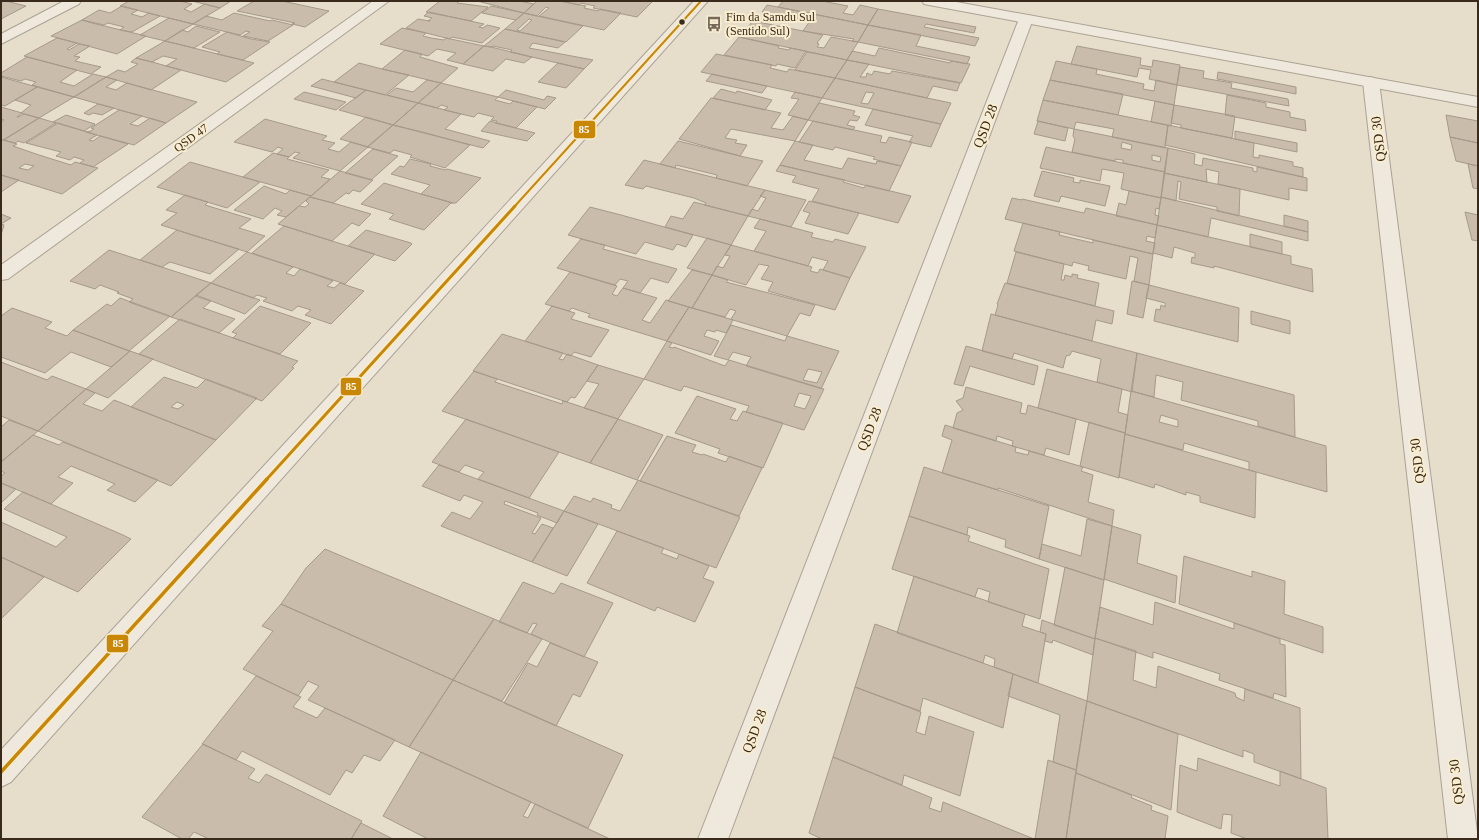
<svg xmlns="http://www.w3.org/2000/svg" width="1479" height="840" viewBox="0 0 1479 840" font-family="'Times New Roman',serif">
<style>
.building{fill:#cabcab;stroke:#a6998a;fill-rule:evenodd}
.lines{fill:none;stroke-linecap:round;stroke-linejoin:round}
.minor-casing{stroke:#aba294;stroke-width:2}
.tertiary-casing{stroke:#aba294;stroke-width:2}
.minor{fill:#eee8dd;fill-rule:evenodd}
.tertiary{fill:#eee8dd;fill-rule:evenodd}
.bus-1-far2-casing{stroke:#f9edcf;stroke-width:4}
.bus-1-far1-casing{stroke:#f9edcf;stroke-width:6}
.bus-1-casing{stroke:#f9edcf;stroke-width:6}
.bus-1-far2{stroke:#c88707;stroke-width:2}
.bus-1-far1{stroke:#c88707;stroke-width:3}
.bus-1{stroke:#c88707;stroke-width:3.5}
.bus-dot{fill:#3a2a1b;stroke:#f9edcf;stroke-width:1.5}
.labels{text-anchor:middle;stroke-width:4;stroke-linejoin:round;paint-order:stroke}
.far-poi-label{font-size:12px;fill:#3a2a1b;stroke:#f9edcf;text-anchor:start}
.far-street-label{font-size:12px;fill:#3a2a1b;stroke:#f9edcf}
.street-label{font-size:14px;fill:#3a2a1b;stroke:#f9edcf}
.line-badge{stroke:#f9edcf;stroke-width:1.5}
.badge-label{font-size:11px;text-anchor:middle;font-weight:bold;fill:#fff}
</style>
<rect width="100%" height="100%" fill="#e6decb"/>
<path class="building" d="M 1,1 L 6,1 L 26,6 L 1,19 Z
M 129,1 L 180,1 L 192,4 L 184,9 L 191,12 L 205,4 L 220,8 L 193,24 L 120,6 Z
M 192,1 L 231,1 L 220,8 Z
M 254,1 L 282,1 L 329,11 L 305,27 L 292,24 L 295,23 L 237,11 Z
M 440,1 L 459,1 L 457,3 L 488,7 L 471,21 L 426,12 Z
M 477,1 L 519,1 L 534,4 L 524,13 Z
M 537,1 L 560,1 L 586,6 L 584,8 L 598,11 L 600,9 L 621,13 L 604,30 L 539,16 L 549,8 L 546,7 L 537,16 L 524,13 Z
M 560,1 L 653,1 L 637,17 L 593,8 L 595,6 L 581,3 L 579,5 Z
M 783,1 L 822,1 L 848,6 L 843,13 L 853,15 L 860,5 L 878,9 L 868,25 L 778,7 Z
M 767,5 L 783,8 L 868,25 L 858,42 L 852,41 L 854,39 L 803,31 L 810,21 L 762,12 Z
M 122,6 L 138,10 L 131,14 L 142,17 L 149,13 L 160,16 L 132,32 L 120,30 L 124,27 L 108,23 L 104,25 L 82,20 L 99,10 L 110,13 Z
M 491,6 L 524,13 L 516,20 L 482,13 Z
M 878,9 L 976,27 L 974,33 L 926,24 L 924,27 L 979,38 L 975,46 L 868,25 Z
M 429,12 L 484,24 L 479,27 L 483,28 L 487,25 L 500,28 L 482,43 L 452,37 L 450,39 L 406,28 L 418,19 L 430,21 L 428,21 L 432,18 L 424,16 Z
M 234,13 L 270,21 L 272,20 L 293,25 L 268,41 L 243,36 L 250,32 L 246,31 L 240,35 L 193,24 L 206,16 L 222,20 Z
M 524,13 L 537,16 L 583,26 L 566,42 L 505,29 ZM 529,19 L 532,20 L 520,31 L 517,30 Z
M 169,18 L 193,24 L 165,41 L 140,35 Z
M 82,20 L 92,23 L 146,36 L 117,54 L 51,36 Z
M 753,21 L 823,35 L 817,43 L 819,44 L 817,47 L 824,48 L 831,37 L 858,42 L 847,60 L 739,37 Z
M 868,25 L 921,35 L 916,46 L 970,57 L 967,64 L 858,42 Z
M 196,26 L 220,32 L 194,48 L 165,41 L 182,30 L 188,32 Z
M 402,28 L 426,33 L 423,36 L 431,38 L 444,40 L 446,38 L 484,46 L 463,64 L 447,60 L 456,53 L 437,49 L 428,56 L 380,44 Z
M 505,29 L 565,42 L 558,48 L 533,43 L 529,48 L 593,60 L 584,69 L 510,52 L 512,50 L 493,46 L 491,47 L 484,46 Z
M 227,32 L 251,39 L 270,42 L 243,60 L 217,54 L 220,52 L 202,47 Z
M 739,37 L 779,46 L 778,48 L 789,50 L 790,48 L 806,51 L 795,68 L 777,64 L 776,66 L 772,65 L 724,55 Z
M 57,38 L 77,43 L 67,49 L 69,50 L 79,44 L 90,46 L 74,56 L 80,57 L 75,61 L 101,67 L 91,74 L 24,56 Z
M 165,41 L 242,60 L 254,63 L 226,82 L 166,66 L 177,59 L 163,56 L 152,62 L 136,58 Z
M 484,46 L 491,47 L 532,57 L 524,63 L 506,59 L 493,71 L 463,64 Z
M 1077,46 L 1141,58 L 1140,65 L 1152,67 L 1153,60 L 1180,65 L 1177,85 L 1149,79 L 1151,70 L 1139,68 L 1137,77 L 1071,64 Z
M 879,48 L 950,63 L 951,61 L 970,64 L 961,83 L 847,60 L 852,51 L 875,56 Z
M 405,50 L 422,54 L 420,57 L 458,68 L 441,83 L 382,69 Z
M 807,52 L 813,53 L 847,60 L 835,78 L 795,70 Z
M 716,54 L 772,65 L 770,68 L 787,72 L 789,69 L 835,78 L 822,98 L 701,72 Z
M 27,57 L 77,70 L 60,82 L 74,86 L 93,74 L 106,77 L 74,97 L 32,85 L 36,82 L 25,79 L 21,81 L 1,76 L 1,73 Z
M 136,58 L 152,62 L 181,70 L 151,90 L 106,77 L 118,70 L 125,72 L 138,64 L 131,62 Z
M 847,60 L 869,64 L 860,77 L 866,77 L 867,73 L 872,75 L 874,71 L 890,74 L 892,71 L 960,83 L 957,91 L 933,86 L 927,98 L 835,78 Z
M 1056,61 L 1097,69 L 1096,74 L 1144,84 L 1143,89 L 1154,91 L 1156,80 L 1177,85 L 1174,105 L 1050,80 Z
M 359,63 L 382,69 L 409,75 L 385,95 L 334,82 Z
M 558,63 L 584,69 L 566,88 L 538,82 Z
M 1180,67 L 1204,71 L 1203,78 L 1232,83 L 1231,88 L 1288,99 L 1289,106 L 1177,85 Z
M 1218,72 L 1296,87 L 1296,94 L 1217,79 Z
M 712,74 L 767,86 L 762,93 L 706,81 Z
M 1,77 L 37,87 L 5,106 L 1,105 Z
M 106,77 L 117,80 L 106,87 L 116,90 L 127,83 L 197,102 L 166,123 L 74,97 Z
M 835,78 L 927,98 L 951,103 L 941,124 L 822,98 ZM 866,92 L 874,93 L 868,104 L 861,103 Z
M 322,79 L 366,90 L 356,98 L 311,86 Z
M 427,80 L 441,83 L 418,103 L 387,95 L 396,88 L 413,92 Z
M 1050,80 L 1123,94 L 1118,115 L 1043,100 Z
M 441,83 L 498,97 L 495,100 L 510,104 L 513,101 L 537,107 L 516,128 L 495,123 L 497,121 L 491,120 L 494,117 L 478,113 L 474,117 L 444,110 L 448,107 L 441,105 L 437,108 L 418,103 Z
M 37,87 L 44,89 L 74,97 L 39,118 L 21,113 L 31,105 L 15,100 Z
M 721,89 L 736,93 L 737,91 L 772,100 L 765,110 L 713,98 Z
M 366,90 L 418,103 L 393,125 L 339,110 Z
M 506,90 L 544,100 L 547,96 L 556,98 L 545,109 L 498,97 Z
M 304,92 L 346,102 L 336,110 L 294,99 Z
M 795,92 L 822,98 L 808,120 L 788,115 L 799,99 L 791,98 Z
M 1227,95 L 1266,103 L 1266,107 L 1290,112 L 1290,117 L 1305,120 L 1306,131 L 1225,115 Z
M 711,98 L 781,113 L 771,128 L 783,130 L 793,116 L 808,120 L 795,141 L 731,129 L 725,138 L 737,140 L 735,143 L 747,145 L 740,156 L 679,139 Z
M 1043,100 L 1168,125 L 1165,148 L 1112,137 L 1114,129 L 1076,122 L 1074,129 L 1037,121 Z
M 1155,101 L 1174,105 L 1171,126 L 1151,122 Z
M 418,103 L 461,114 L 445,129 L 490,141 L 483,148 L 393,125 Z
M 819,103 L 855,111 L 853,115 L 860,117 L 857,121 L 850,120 L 847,125 L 855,127 L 853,130 L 808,120 Z
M 98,104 L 114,108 L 102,115 L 93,113 L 89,115 L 84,113 Z
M 1174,105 L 1235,116 L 1232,138 L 1181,128 L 1181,125 L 1171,123 Z
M 1,107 L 22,113 L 17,117 L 18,117 L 24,114 L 39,118 L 3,140 L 1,139 L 1,122 L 4,120 L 1,119 Z
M 873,109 L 940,124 L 941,124 L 931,147 L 909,142 L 913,136 L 865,125 Z
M 119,110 L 142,116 L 130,124 L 138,126 L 150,118 L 166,123 L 134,145 L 86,132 L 91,131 L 94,129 L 91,128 Z
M 66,115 L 95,124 L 84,131 L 53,122 Z
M 1446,115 L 1478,121 L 1478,143 L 1450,137 Z
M 366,117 L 393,125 L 368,147 L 340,139 Z
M 39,118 L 56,123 L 24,143 L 18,141 L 15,143 L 4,140 Z
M 265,119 L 327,136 L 322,140 L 335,143 L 328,149 L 339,152 L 351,142 L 368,147 L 340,171 L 293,158 L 300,153 L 295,152 L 289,157 L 277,154 L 283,149 L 278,147 L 272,152 L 234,142 Z
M 490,121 L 516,128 L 535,133 L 527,141 L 481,131 Z
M 813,121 L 882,136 L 880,142 L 886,143 L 889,137 L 912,142 L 901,166 L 873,159 L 875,157 L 835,147 L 833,150 L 799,142 Z
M 1038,121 L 1068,128 L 1065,141 L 1034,134 Z
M 58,123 L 97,135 L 89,140 L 93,141 L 100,136 L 128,144 L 93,167 L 80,163 L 84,160 L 74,157 L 70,160 L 56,156 L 61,152 L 26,143 Z
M 393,125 L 422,132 L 470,145 L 445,168 L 410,157 L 412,155 L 394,150 L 390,153 L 367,147 Z
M 1168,125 L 1254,143 L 1253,157 L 1259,158 L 1259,155 L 1293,162 L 1293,166 L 1303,168 L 1303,177 L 1165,145 Z
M 1074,129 L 1168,148 L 1165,172 L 1123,163 L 1123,160 L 1115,159 L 1115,161 L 1072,152 L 1075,139 L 1073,136 ZM 1122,142 L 1132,145 L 1131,150 L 1121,148 ZM 1152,155 L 1161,157 L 1160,162 L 1152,160 Z
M 1235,131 L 1297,143 L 1297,152 L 1235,139 Z
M 1450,137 L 1478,143 L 1478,166 L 1456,161 Z
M 3,140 L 17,144 L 13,146 L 39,155 L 71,165 L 75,162 L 98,168 L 62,194 L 1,175 L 1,141 ZM 25,164 L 34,166 L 28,170 L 19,168 Z
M 678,141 L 740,156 L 763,161 L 747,186 L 716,178 L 717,175 L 676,165 L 675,168 L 660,164 Z
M 795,141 L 813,145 L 804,160 L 842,169 L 848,158 L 876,164 L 877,161 L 901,166 L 889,191 L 780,165 Z
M 1046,147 L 1165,172 L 1161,198 L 1121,189 L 1124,173 L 1102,169 L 1100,181 L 1040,168 Z
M 1168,148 L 1195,154 L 1194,164 L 1202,166 L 1203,158 L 1253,168 L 1253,171 L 1257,172 L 1257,167 L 1307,178 L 1307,191 L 1289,188 L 1289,200 L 1218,184 L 1219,172 L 1206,169 L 1207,182 L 1164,173 Z
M 373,149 L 398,156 L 371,180 L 345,173 Z
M 273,153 L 289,157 L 287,159 L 329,170 L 321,177 L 330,179 L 311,196 L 243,177 Z
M 410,159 L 431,164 L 430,166 L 445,170 L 447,169 L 481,178 L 456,203 L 453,203 L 421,194 L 430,185 L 391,174 L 400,166 L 404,167 Z
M 644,160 L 716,178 L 765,190 L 748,216 L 704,205 L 706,203 L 694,198 L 646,186 L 643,189 L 625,185 Z
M 190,162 L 243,177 L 260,182 L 227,208 L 157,187 Z
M 1468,164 L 1478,166 L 1478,189 L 1473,188 Z
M 780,165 L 845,180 L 843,182 L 864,188 L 866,185 L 911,196 L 898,223 L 812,201 L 819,189 L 792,182 L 796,176 L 776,171 Z
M 340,171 L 373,180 L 360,192 L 353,190 L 349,194 L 346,193 L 333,203 L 310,197 Z
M 1042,171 L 1074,178 L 1073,182 L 1080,183 L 1080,180 L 1110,186 L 1105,206 L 1061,196 L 1059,202 L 1034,196 Z
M 1164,173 L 1240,189 L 1239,216 L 1217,211 L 1217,207 L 1179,199 L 1181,182 L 1178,181 L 1176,201 L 1161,197 Z
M 1,175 L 19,180 L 1,192 Z
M 384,183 L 421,194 L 453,203 L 451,203 L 424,230 L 389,219 L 394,214 L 361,204 Z
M 264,186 L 286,194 L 290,190 L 311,196 L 286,217 L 277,215 L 282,211 L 275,208 L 263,219 L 234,210 Z
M 765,190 L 806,200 L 791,227 L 748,216 L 752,209 L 758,211 L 766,198 L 760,196 Z
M 1129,191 L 1161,198 L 1159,209 L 1156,208 L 1155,215 L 1159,216 L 1157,225 L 1116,216 L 1119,203 L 1126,205 Z
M 185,195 L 208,202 L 205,205 L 251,219 L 239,228 L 265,236 L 247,252 L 161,225 L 177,213 L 166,210 Z
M 310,197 L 333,203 L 371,214 L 359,226 L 352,223 L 332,241 L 278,224 L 299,206 L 305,207 L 309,204 L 306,201 Z
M 1161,197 L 1308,232 L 1308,241 L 1211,218 L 1208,237 L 1157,225 Z
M 1012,198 L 1022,200 L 1022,199 L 1084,213 L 1086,208 L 1157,225 L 1155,238 L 1147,236 L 1146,241 L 1155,243 L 1153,254 L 1005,219 Z
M 809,201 L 859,213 L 848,234 L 805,223 L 810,213 L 803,211 Z
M 694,202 L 748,216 L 731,245 L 665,227 L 671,216 L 683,219 Z
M 590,207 L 621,215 L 693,235 L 686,247 L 677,244 L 673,250 L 645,242 L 636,254 L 568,235 Z
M 1465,212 L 1478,215 L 1478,241 L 1472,240 Z
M 1,214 L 11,218 L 1,224 L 4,225 L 1,235 Z
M 1284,215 L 1308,221 L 1308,232 L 1284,226 Z
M 760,219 L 813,233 L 811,237 L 833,242 L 835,239 L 866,247 L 850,278 L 823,270 L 828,261 L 812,257 L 808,266 L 754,251 L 766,231 L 754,228 Z
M 1023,223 L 1060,232 L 1059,235 L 1093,243 L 1093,240 L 1153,254 L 1149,285 L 1134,281 L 1138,258 L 1130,256 L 1126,279 L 1088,270 L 1089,266 L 1073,262 L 1072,266 L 1014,251 Z
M 1157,225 L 1291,256 L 1291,264 L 1312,269 L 1313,292 L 1214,266 L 1214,268 L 1191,263 L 1192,257 L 1195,258 L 1195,253 L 1174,247 L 1172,258 L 1153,253 Z
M 284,226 L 348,246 L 375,254 L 345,284 L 252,253 Z
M 177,230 L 192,235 L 239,249 L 210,274 L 170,262 L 162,267 L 140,260 Z
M 366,230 L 411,243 L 412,244 L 395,261 L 348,246 Z
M 1250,234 L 1282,242 L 1282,254 L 1250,247 Z
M 707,238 L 731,245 L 712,275 L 687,268 Z
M 581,239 L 605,245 L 603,249 L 677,269 L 668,283 L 651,278 L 640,293 L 623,288 L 628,281 L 620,279 L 615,285 L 557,268 Z
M 731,245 L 812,267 L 810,271 L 818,273 L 820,269 L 850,278 L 835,310 L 768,291 L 773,282 L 761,279 L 769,266 L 759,264 L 746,285 L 712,275 L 717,266 L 723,268 L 730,256 L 725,255 Z
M 109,250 L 211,283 L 171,317 L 129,302 L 133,299 L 117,293 L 119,292 L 100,285 L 95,289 L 70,281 Z
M 247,252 L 293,267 L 286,273 L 294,276 L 300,269 L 333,281 L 327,286 L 334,288 L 340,283 L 364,291 L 331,324 L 305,315 L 311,310 L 298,306 L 292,311 L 263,301 L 267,298 L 257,295 L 253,298 L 211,283 Z
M 1016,252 L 1064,264 L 1061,280 L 1064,280 L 1065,275 L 1072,277 L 1072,274 L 1078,275 L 1077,278 L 1099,283 L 1095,306 L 1007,283 Z
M 692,270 L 712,275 L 692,308 L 668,301 Z
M 570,272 L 617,286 L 612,294 L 617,296 L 623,288 L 657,298 L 642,320 L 650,323 L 666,300 L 689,307 L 667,341 L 588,317 L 590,314 L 572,308 L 569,311 L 545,304 Z
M 712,275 L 728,280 L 726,282 L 815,305 L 810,316 L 800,313 L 787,336 L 733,320 L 731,319 L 736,311 L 730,309 L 725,317 L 692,308 Z
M 1132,281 L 1149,285 L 1143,318 L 1127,314 Z
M 211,283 L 222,287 L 260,300 L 245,314 L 196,295 Z
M 1005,283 L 1114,311 L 1112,324 L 1096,320 L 1092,341 L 995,315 L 998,305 L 997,304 Z
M 1149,285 L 1239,308 L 1238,342 L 1154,321 L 1156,309 L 1160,310 L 1161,305 L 1165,307 L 1165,303 L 1146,298 Z
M 195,296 L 211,301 L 203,308 L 235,319 L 219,333 L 171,317 Z
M 120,298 L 170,316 L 129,351 L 73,330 L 107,304 L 111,306 Z
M 260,306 L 311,323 L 280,354 L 233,338 L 237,334 L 232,332 Z
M 552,306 L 575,313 L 571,319 L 609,330 L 591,357 L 574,352 L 571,356 L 525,341 Z
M 689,307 L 733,320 L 726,333 L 716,330 L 715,332 L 707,330 L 704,336 L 719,341 L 711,355 L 667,341 Z
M 12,308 L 52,322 L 45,328 L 67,336 L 73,330 L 130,351 L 111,367 L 71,352 L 45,373 L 1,357 L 1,316 Z
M 1251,311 L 1290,321 L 1290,334 L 1251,324 Z
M 991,314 L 1137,353 L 1132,392 L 1097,382 L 1101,359 L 1072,351 L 1070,355 L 1066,356 L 1063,368 L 1014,353 L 1012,359 L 982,351 Z
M 180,319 L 295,360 L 298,361 L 292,367 L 294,368 L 262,401 L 139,354 Z
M 731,325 L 785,341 L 787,336 L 839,351 L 821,389 L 819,388 L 746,366 L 751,357 L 733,352 L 728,360 L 714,356 ZM 808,369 L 822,372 L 817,383 L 803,380 Z
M 502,334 L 563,353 L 559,359 L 563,360 L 567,354 L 598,365 L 575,398 L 571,397 L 567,402 L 473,371 Z
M 667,341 L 672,343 L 669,347 L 673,348 L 674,347 L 725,366 L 729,360 L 824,389 L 804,430 L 800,429 L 746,412 L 749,406 L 684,386 L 681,391 L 644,379 ZM 799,393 L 811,396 L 805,409 L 794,406 Z
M 966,346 L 1038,366 L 1034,385 L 970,366 L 963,386 L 954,384 Z
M 130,351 L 153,359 L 108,398 L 86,389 Z
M 1137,353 L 1294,395 L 1295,437 L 1258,426 L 1258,421 L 1181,400 L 1183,382 L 1156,375 L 1154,397 L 1131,391 Z
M 1,362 L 47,380 L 52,376 L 86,389 L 38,431 L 1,416 Z
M 598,365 L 644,379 L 618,419 L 584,408 L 599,384 L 587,381 Z
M 1047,369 L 1122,389 L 1118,412 L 1128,415 L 1125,433 L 1038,408 Z
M 474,371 L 497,379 L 495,382 L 562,404 L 563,401 L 567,402 L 618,419 L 590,463 L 442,411 Z
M 164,377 L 197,388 L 206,379 L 257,398 L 216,440 L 131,407 ZM 177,402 L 184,405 L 178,409 L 171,407 Z
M 966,387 L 1022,403 L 1020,413 L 1026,414 L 1028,405 L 1076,419 L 1069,455 L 1046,448 L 1044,455 L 1012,446 L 1013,441 L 997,436 L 996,441 L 953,428 L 957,413 L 963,410 L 956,401 L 963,398 Z
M 86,389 L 95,393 L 83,404 L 102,411 L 114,400 L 216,440 L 171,486 L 38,431 Z
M 1131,391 L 1326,446 L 1327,492 L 1249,470 L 1249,462 L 1184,443 L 1183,450 L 1125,434 ZM 1161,415 L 1178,420 L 1178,427 L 1159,422 Z
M 697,396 L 736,409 L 730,419 L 737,421 L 743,411 L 783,423 L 763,468 L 718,453 L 720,449 L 675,433 Z
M 466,419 L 559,452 L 529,498 L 478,479 L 484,472 L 465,465 L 459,472 L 432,462 Z
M 618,419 L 663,435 L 637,480 L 590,463 Z
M 9,420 L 38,431 L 1,462 L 1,427 Z
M 1089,422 L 1125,433 L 1119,478 L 1080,466 Z
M 945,425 L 1016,447 L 1015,452 L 1028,455 L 1029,451 L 1083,467 L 1081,471 L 1093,475 L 1088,502 L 1114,510 L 1112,526 L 998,488 L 998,490 L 942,473 L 952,440 L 942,436 Z
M 1125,434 L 1256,472 L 1255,518 L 1200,502 L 1200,496 L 1186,492 L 1186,495 L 1155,484 L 1154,488 L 1119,477 Z
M 33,435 L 59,445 L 63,442 L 158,480 L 135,502 L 107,490 L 115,484 L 71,466 L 58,477 L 73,483 L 51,504 L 1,483 L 1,476 L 5,473 L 1,471 L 1,462 Z
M 667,436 L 696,445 L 692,452 L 702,455 L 703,454 L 726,462 L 729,456 L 762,468 L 739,516 L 640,481 Z
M 439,465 L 564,511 L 557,523 L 537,515 L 538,513 L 505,501 L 504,504 L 541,518 L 532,533 L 535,534 L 542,524 L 553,528 L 532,562 L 441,526 L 452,512 L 470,519 L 483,502 L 464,495 L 460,501 L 422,486 Z
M 924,467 L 1049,506 L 1039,559 L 1005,547 L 1006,540 L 968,527 L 967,535 L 909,516 Z
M 638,480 L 740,517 L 716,568 L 564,511 L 574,496 L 591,502 L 593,498 L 612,505 L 611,508 L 620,511 Z
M 1,483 L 16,489 L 1,503 Z
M 23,492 L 123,535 L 131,539 L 78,592 L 1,557 L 1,522 L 56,547 L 67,537 L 4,509 Z
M 564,511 L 598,524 L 567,576 L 532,562 Z
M 909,516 L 970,536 L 968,541 L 1049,569 L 1040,619 L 988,602 L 990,592 L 978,588 L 975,597 L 892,569 Z
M 1087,519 L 1112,526 L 1104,580 L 1039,559 L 1042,544 L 1081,556 Z
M 1112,526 L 1141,535 L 1137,563 L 1177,576 L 1175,603 L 1104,579 Z
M 617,531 L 664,548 L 661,553 L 677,559 L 679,554 L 709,566 L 703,578 L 714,582 L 695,622 L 657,607 L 655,611 L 587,583 Z
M 325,549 L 365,566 L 494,619 L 453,680 L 281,604 L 306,568 Z
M 1184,556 L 1252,577 L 1252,571 L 1285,581 L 1284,614 L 1323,627 L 1323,653 L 1179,604 Z
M 1,557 L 44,577 L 1,619 Z
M 1065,567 L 1104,580 L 1095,639 L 1054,625 Z
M 914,576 L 1025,614 L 1022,626 L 1046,634 L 1038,683 L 994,667 L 995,659 L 985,655 L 983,663 L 897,633 Z
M 523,582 L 554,594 L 561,583 L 613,603 L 584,657 L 531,634 L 537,624 L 533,623 L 527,633 L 499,622 Z
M 1155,602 L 1234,629 L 1234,623 L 1280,639 L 1280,644 L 1285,645 L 1286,697 L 1274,693 L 1273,698 L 1219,680 L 1220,674 L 1153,652 L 1153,658 L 1095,638 L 1100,607 L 1153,625 Z
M 281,604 L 453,680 L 409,747 L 308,700 L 319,686 L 308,681 L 298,696 L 243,669 L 273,631 L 262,626 Z
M 494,619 L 542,639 L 502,701 L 453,680 Z
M 1042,620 L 1095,639 L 1093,655 L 1053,640 L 1052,643 L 1045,641 L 1046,634 L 1040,632 Z
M 875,624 L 1013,674 L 1003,728 L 923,698 L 920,711 L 855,687 Z
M 1095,638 L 1136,651 L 1133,680 L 1156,688 L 1158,666 L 1235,693 L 1236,697 L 1244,701 L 1245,689 L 1300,708 L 1301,779 L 1254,762 L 1254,754 L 1243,750 L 1243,757 L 1087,701 Z
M 550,643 L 598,662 L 580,697 L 573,694 L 556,726 L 504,703 L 528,663 L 537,667 Z
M 1013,674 L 1087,701 L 1076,770 L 1053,762 L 1060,715 L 1008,696 Z
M 256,676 L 301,697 L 293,707 L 317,718 L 325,708 L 395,740 L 380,761 L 364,755 L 352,773 L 346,770 L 330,795 L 242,751 L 236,760 L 202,744 Z
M 453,680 L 623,755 L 588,828 L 409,747 Z
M 855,687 L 921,712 L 916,732 L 925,735 L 929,716 L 974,732 L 960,796 L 904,775 L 902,785 L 833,757 Z
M 1087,701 L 1178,734 L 1171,810 L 1076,773 Z
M 203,744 L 255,769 L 248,778 L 259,783 L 266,774 L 362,821 L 351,839 L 209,839 L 194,832 L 188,839 L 182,839 L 142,817 Z
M 421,752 L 531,802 L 523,816 L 528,818 L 535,804 L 610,839 L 428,839 L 383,816 Z
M 833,757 L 932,798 L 929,808 L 941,812 L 943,802 L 1034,839 L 822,839 L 809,833 Z
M 1198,758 L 1280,786 L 1280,771 L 1326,788 L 1328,839 L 1247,839 L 1231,833 L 1232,815 L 1223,814 L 1221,829 L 1177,812 L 1180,765 L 1197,771 Z
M 1048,760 L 1076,770 L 1066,839 L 1035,839 Z
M 1076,773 L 1131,795 L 1132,798 L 1152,806 L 1151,810 L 1168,816 L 1165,839 L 1066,839 Z
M 361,823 L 393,839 L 351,839 Z"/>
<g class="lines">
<g class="minor-casing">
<path id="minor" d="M 64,1 L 81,1 L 79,4 L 1,44 L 1,34 Z
M 373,1 L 389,1 L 8,279 L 1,280 L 1,265 Z
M 1026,15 L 1031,16 L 1033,19 L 728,839 L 698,839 L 1019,19 L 1021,16 Z
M 1371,77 L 1376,79 L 1379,82 L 1478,839 L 1448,839 L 1363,82 L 1366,79 Z"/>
</g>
<g class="tertiary-casing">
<path id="tertiary" d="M 694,1 L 708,1 L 11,782 L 1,787 L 1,750 Z
M 922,1 L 951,1 L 1478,97 L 1478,107 L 929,5 L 924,4 Z"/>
</g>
<use href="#minor" class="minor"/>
<use href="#tertiary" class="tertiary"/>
<g class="bus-1-far2-casing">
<path id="bus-1-far2" d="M 514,207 L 701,1"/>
</g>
<g class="bus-1-far1-casing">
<path id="bus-1-far1" d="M 266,480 L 515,206"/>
</g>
<g class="bus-1-casing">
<path id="bus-1" d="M 1,772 L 267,479"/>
</g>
<use href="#bus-1-far2" class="bus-1-far2"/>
<use href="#bus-1-far1" class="bus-1-far1"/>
<use href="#bus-1" class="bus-1"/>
</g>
<defs>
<g id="bus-bare" transform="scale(1.2)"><path d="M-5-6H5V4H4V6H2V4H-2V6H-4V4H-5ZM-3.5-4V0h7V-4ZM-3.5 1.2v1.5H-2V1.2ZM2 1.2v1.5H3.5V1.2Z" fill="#766959" stroke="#f9edcf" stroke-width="2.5" paint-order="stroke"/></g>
</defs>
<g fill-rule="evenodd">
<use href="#bus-bare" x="714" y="24"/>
</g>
<circle class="bus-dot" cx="682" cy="22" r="3.5"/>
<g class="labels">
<g class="far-poi-label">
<text x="726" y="21">Fim da Samdu Sul<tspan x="726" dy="14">(Sentido Sul)</tspan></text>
</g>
<g class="far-street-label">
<text transform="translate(191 138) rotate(-36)" y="4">QSD 47</text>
</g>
<g class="street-label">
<text transform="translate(985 126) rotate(-69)" y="5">QSD 28</text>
<text transform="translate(1378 139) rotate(-97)" y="5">QSD 30</text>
<text transform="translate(869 429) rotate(-69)" y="5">QSD 28</text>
<text transform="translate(1417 461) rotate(-97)" y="5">QSD 30</text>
<text transform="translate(754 731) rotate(-69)" y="5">QSD 28</text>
<text transform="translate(1456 782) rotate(-97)" y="5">QSD 30</text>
</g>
</g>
<g class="line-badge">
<rect x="573" y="120" width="23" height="19" rx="4" fill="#c88707"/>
<rect x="340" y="377" width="22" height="19" rx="4" fill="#c88707"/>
<rect x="106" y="634" width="23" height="19" rx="4" fill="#c88707"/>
</g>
<g class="badge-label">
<text x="584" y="133">85</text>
<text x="351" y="390">85</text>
<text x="118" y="647">85</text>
</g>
<rect width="1479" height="840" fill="none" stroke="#3a2a1b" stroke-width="4"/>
</svg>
